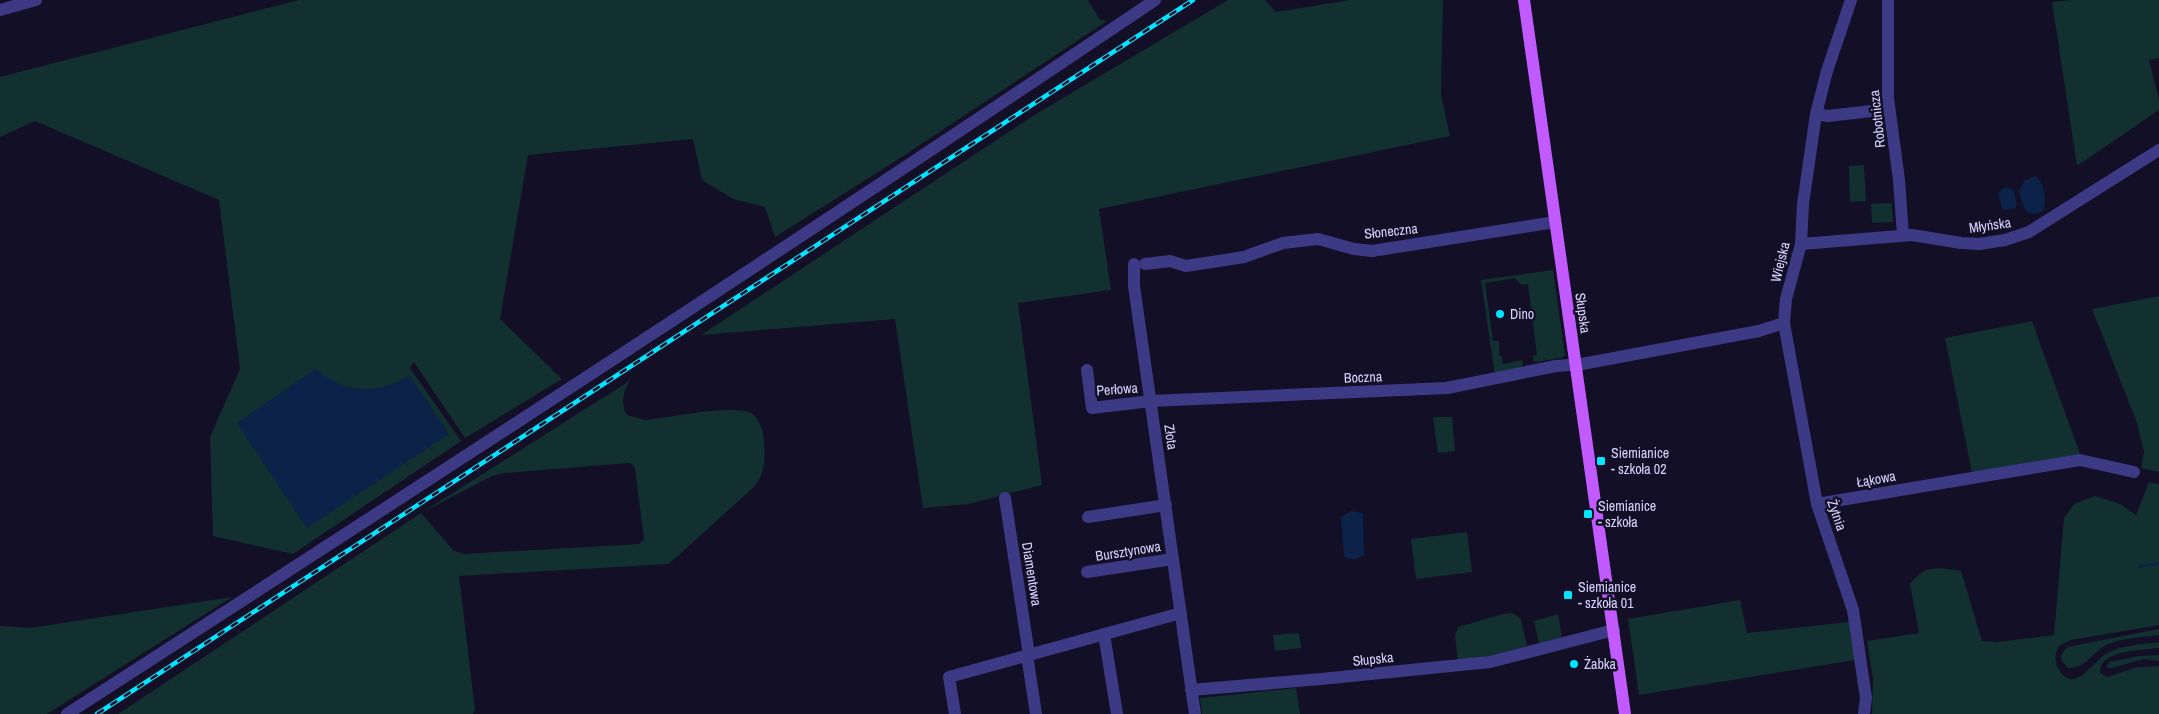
<svg xmlns="http://www.w3.org/2000/svg" width="2159" height="714" viewBox="0 0 2159 714" font-family="'Archivo Narrow',sans-serif">
<style>
.green{fill:#12302f;fill-rule:evenodd}
.water{fill:#0c2248}
.lines{fill:none;stroke-linecap:round;stroke-linejoin:round}
.stream{stroke:#0c2248;stroke-width:2.5}
.minor{stroke:#3d3a85;stroke-width:12}
.major{stroke:#c25bff;stroke-width:12}
.rail-casing{stroke:#00e5ff;stroke-width:4.5}
.rail{stroke:#130f26;stroke-width:2.5;stroke-dasharray:8;stroke-linecap:butt}
.poi-dot{fill:#00e5ff;stroke:#130f26;stroke-width:2}
.labels{text-anchor:middle;stroke-width:5;stroke-linejoin:round;paint-order:stroke}
.street-label{font-size:14px;fill:#d9d4ff;stroke:#130f26}
.poi-label{font-size:14px;fill:#d9d4ff;stroke:#130f26;text-anchor:start}
</style>
<rect width="100%" height="100%" fill="#130f26"/>
<path class="green" d="M 299,0 L 1088,0 L 1100,20 L 1107,21 L 891,164 L 775,237 L 765,207 L 733,199 L 702,180 L 693,139 L 528,155 L 500,319 L 562,379 L 465,438 L 414,362 L 410,368 L 461,441 L 293,554 L 213,536 L 210,437 L 240,369 L 219,200 L 35,121 L 0,137 L 0,77 Z
M 1228,0 L 1265,0 L 1276,12 L 1350,0 L 1443,0 L 1441,94 L 1450,136 L 1099,209 L 1111,290 L 1018,303 L 1042,485 L 969,504 L 923,508 L 895,319 L 701,335 L 1036,114 Z
M 2072,0 L 2159,0 L 2159,58 L 2149,60 L 2159,100 L 2159,110 L 2077,166 L 2052,2 Z
M 1864,165 L 1866,201 L 1850,202 L 1849,166 Z
M 1892,203 L 1893,222 L 1872,223 L 1871,204 Z
M 1553,270 L 1565,355 L 1563,357 L 1538,362 L 1534,361 L 1532,356 L 1537,355 L 1528,284 L 1521,285 L 1515,278 L 1485,283 L 1493,341 L 1499,341 L 1499,356 L 1501,355 L 1503,364 L 1522,360 L 1523,366 L 1495,376 L 1481,280 Z
M 2159,296 L 2159,472 L 2141,468 L 2144,452 L 2137,423 L 2092,309 Z
M 2032,321 L 2080,454 L 1972,473 L 1945,338 Z
M 631,380 C 623,389 620,405 627,415 L 645,420 C 667,418 738,403 753,414 C 760,420 764,434 764,442 C 765,460 765,472 755,486 L 669,564 L 459,576 L 475,710 L 473,714 L 118,714 L 421,513 ZM 629,463 L 633,465 L 635,469 L 644,539 L 639,544 L 464,554 L 454,551 L 421,513 L 492,476 L 504,473 Z
M 1452,417 L 1455,451 L 1438,453 L 1433,417 Z
M 2149,482 L 2159,484 L 2159,625 L 2071,640 L 2059,646 C 2055,654 2054,660 2058,668 C 2074,697 2093,661 2106,654 C 2121,645 2142,644 2159,642 L 2159,648 C 2143,650 2098,650 2100,673 L 2107,677 L 2138,667 L 2159,666 L 2159,714 L 1872,714 L 1873,679 L 1867,641 L 1919,633 L 1910,584 C 1927,563 1937,568 1961,571 L 1982,641 L 1997,642 L 2054,635 L 2064,518 L 2074,504 L 2095,496 L 2120,504 L 2136,515 Z
M 1467,532 L 1472,572 L 1416,579 L 1411,539 Z
M 232,597 L 47,714 L 0,714 L 0,626 L 30,628 Z
M 1740,600 L 1747,633 L 1849,622 L 1855,660 L 1639,695 L 1628,619 Z
M 1513,613 L 1521,619 L 1527,646 L 1491,656 L 1458,660 L 1455,636 L 1458,627 L 1503,614 Z
M 1558,614 L 1562,637 L 1539,643 L 1534,621 Z
M 2159,629 L 2159,635 C 2142,637 2124,638 2108,644 C 2093,651 2086,669 2068,668 L 2062,661 L 2061,655 L 2067,647 Z
M 1299,633 L 1301,648 L 1275,651 L 1273,635 Z
M 2159,655 L 2159,661 L 2144,659 L 2112,668 L 2106,667 L 2109,662 L 2139,656 Z
M 1296,688 L 1300,714 L 1202,714 L 1200,698 Z"/>
<path class="water" d="M 2035,176 C 2045,183 2047,200 2043,211 C 2025,220 2022,205 2019,191 L 2024,181 Z
M 2006,187 L 2013,189 L 2017,205 L 2015,208 L 2005,210 L 2002,208 L 1998,192 Z
M 315,369 C 348,394 373,395 410,376 L 449,434 L 307,528 L 237,423 Z
M 1351,511 L 1363,513 L 1364,555 C 1357,560 1351,561 1344,556 L 1341,517 Z"/>
<g class="lines">
<path class="stream" d="M 2139,567 L 2159,563"/>
<path class="minor" d="M 1888,0 L 1888,98 L 1899,180 L 1903,235
M 0,10 L 36,0
M 1816,114 L 1828,116 L 1889,109
M 1801,244 L 1912,235 L 1961,243 L 1979,244 L 2005,240 L 2029,232 L 2159,150
M 1134,264 L 1134,286 L 1195,714
M 1145,264 L 1170,261 L 1186,266 L 1244,257 L 1283,243 L 1318,239 L 1354,249 L 1372,251 L 1555,222
M 1784,323 L 1817,504 L 1853,610 L 1866,698 L 1864,714
M 1087,370 L 1092,408 L 1151,401 L 1447,388 L 1556,366 L 1582,364 L 1759,331 L 1784,323 L 1786,299 L 1801,244 L 1803,204 L 1816,114 L 1827,71 L 1851,0
M 1005,498 L 1029,655
M 1817,504 L 2080,460 L 2134,472
M 1088,517 L 1166,505
M 1087,572 L 1173,559
M 1104,634 L 1117,714
M 1027,655 L 1036,714
M 1191,690 L 1321,679 L 1490,662 L 1614,630
M 67,714 C 431,479 795,243 1155,0
M 955,714 L 949,677 L 1181,613"/>
<path class="major" d="M 1524,0 L 1625,714"/>
<g class="rail-casing">
<path id="rail" d="M 97,714 L 1193,0"/>
</g>
<use href="#rail" class="rail"/>
</g>
<g class="poi-dot">
<circle cx="1500" cy="314" r="5"/>
<rect x="1596" y="456" width="10" height="10" rx="2.5"/>
<rect x="1583" y="509" width="10" height="10" rx="2.5"/>
<rect x="1563" y="590" width="10" height="10" rx="2.5"/>
<circle cx="1574" cy="664" r="5"/>
</g>
<g class="labels">
<g class="street-label">
<text transform="translate(1877 119) rotate(-96)" y="5">Robotnicza</text>
<text transform="translate(1990 225) rotate(-8)" y="5">Młyńska</text>
<text transform="translate(1391 231) rotate(-6)" y="5">Słoneczna</text>
<text transform="translate(1780 262) rotate(-76)" y="5">Wiejska</text>
<text transform="translate(1583 313) rotate(82)" y="5">Słupska</text>
<text transform="translate(1363 377) rotate(-2)" y="5">Boczna</text>
<text transform="translate(1117 389) rotate(-4)" y="5">Perłowa</text>
<text transform="translate(1171 437) rotate(82)" y="5">Złota</text>
<text transform="translate(1876 479) rotate(-10)" y="5">Łąkowa</text>
<text transform="translate(1837 515) rotate(71)" y="5">Żytnia</text>
<text transform="translate(1128 551) rotate(-9)" y="5">Bursztynowa</text>
<text transform="translate(1032 574) rotate(81)" y="5">Diamentowa</text>
<text transform="translate(1373 659) rotate(-6)" y="5">Słupska</text>
</g>
<g class="poi-label">
<text x="1510" y="319">Dino</text>
<text x="1611" y="458">Siemianice<tspan x="1611" dy="16">- szkoła 02</tspan></text>
<text x="1598" y="511">Siemianice<tspan x="1598" dy="16">- szkoła</tspan></text>
<text x="1578" y="592">Siemianice<tspan x="1578" dy="16">- szkoła 01</tspan></text>
<text x="1584" y="669">Żabka</text>
</g>
</g>
</svg>
